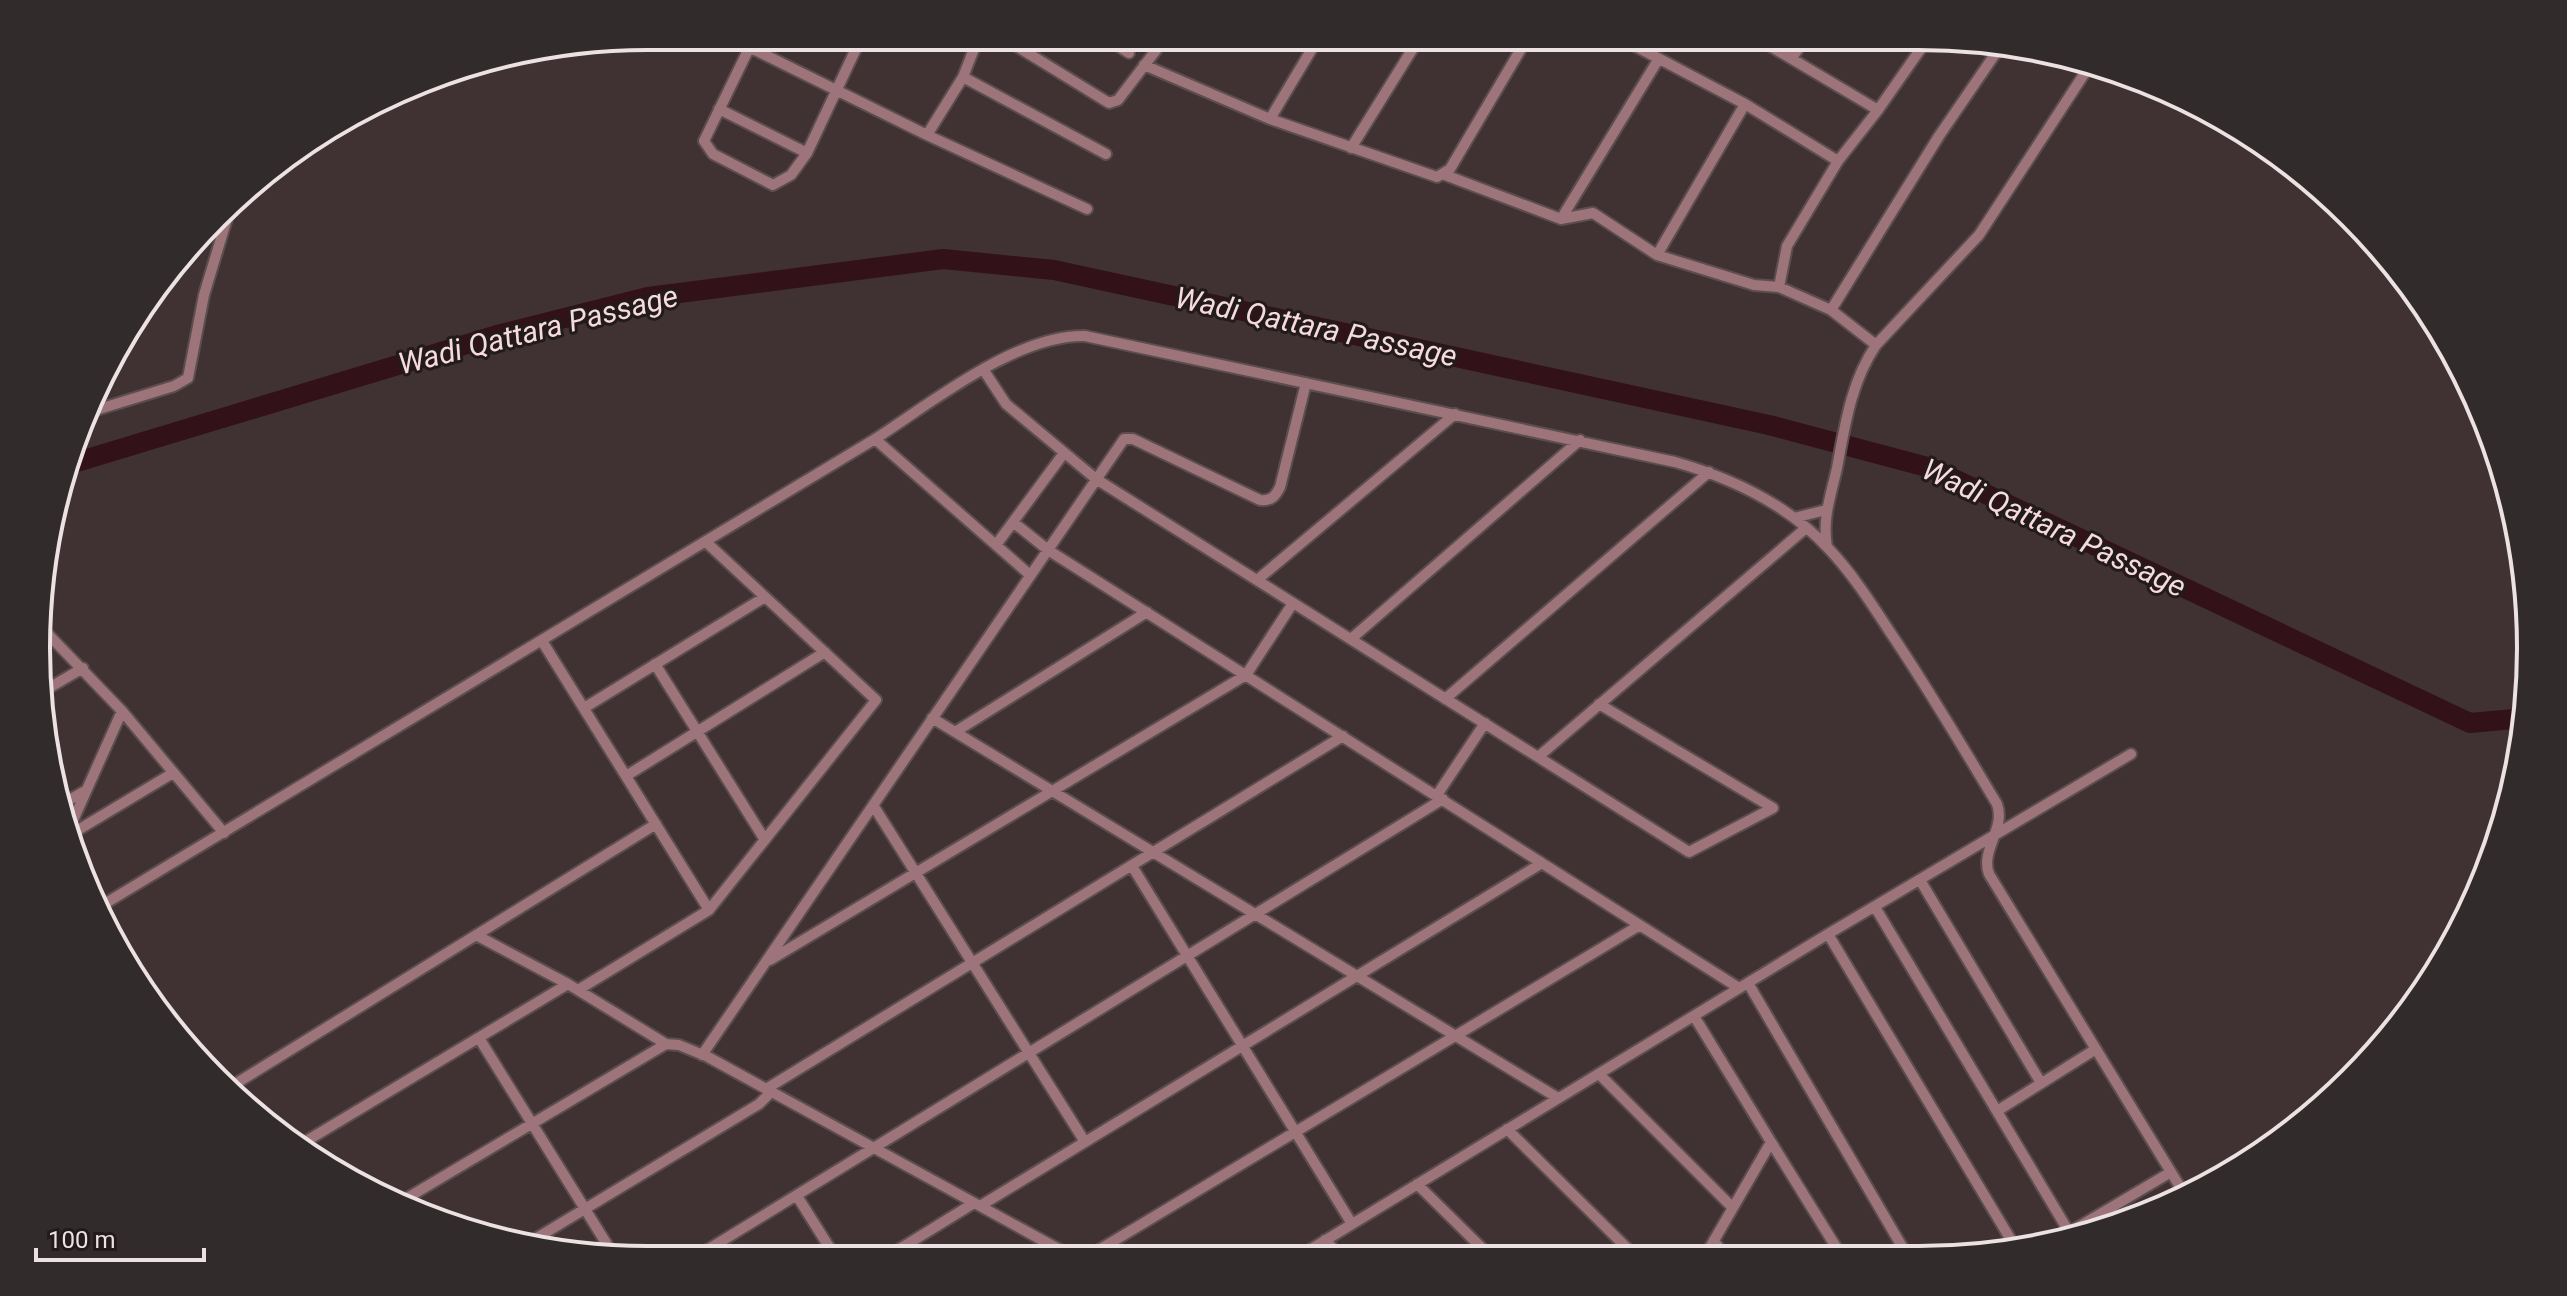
<svg xmlns="http://www.w3.org/2000/svg" width="2567" height="1296" viewBox="0 0 2567 1296" font-family="Roboto,sans-serif">
<style>
.lines{fill:none;stroke-linecap:round;stroke-linejoin:round}
.river{stroke:#331119;stroke-width:20}
.minor-casing{stroke:#5c4d4f;stroke-width:14}
.minor{stroke:#9c747a;stroke-width:10}
.labels{text-anchor:middle;stroke-width:6;stroke-linejoin:round;paint-order:stroke}
.water-label{font-size:30px;font-style:italic;fill:#f8dade;stroke:#221b1c}
.rim{fill:none;stroke:#ece2e3;stroke-width:4}
</style>
<rect width="100%" height="100%" fill="#403133"/>
<g class="lines">
<path class="river" d="M 67,465 L 497,335 L 648,297 L 943,259 L 1054,270 L 1769,425 L 1931,468 L 2470,723 L 2525,718"/>
<g class="minor-casing">
<path id="minor" d="M 755,36 L 704,141 L 713,154 L 773,185 L 791,175 L 807,153 L 862,36
M 1000,36 L 1109,103 L 1118,100 L 1166,37
M 1103,36 L 1129,53
M 1618,37 L 1745,104 L 1838,161
M 1755,37 L 1878,110
M 749,47 L 927,135 L 1087,209
M 1792,58 L 1806,37
M 1144,65 L 1270,119 L 1437,177 L 1450,169 L 1528,37
M 963,77 L 1106,154
M 719,109 L 807,153
M 1270,119 L 1319,37
M 927,135 L 963,77 L 979,36
M 1351,148 L 1420,37
M 1445,175 L 1561,219 L 1593,213 L 1657,255 L 1754,285 L 1779,287 L 1831,310 L 1876,345
M 1561,219 L 1658,60
M 1657,255 L 1745,104
M 1779,287 L 1787,246 L 1838,161 L 1878,110 L 1929,37
M 1831,310 L 1939,136 L 2002,44
M 983,369 L 1006,404 L 1096,479 L 1689,852 L 1773,808 L 1599,704
M 83,414 L 174,386 L 188,378 L 204,295 L 229,212
M 875,439 L 1030,575
M 1794,518 L 1826,510
M 1013,522 L 1048,550 L 1739,988
M 996,545 L 1064,453
M 1827,547 C 1822,518 1831,495 1837,468 C 1845,425 1851,382 1876,345 L 1979,235 L 2092,62
M 1257,580 L 1455,414
M 44,630 L 122,711 L 224,833
M 1351,639 L 1580,440
M 542,641 L 709,910
M 655,664 L 765,840
M 42,692 L 83,668
M 1445,699 L 1709,472
M 584,708 L 765,597
M 932,718 L 1558,1098
M 955,732 L 1147,612
M 1538,757 L 1806,528
M 626,776 L 825,652
M 1437,795 L 1485,723
M 64,803 L 83,792
M 873,805 L 1085,1142
M 71,825 L 122,711
M 73,833 L 173,773
M 1132,866 L 1352,1224
M 1920,880 L 2041,1083
M 1875,907 L 2069,1232
M 96,909 L 875,439 C 931,403 1017,334 1085,336 L 1675,462 C 1731,478 1788,505 1828,548 C 1852,573 1871,603 1890,632 C 1928,688 1962,746 1997,804 C 2006,829 1980,850 1989,874 L 2185,1195
M 1828,934 L 2017,1250
M 476,935 L 568,984 L 666,1044
M 770,960 L 1246,675 L 1293,603
M 1748,983 L 1907,1255
M 578,990 L 709,910 L 876,700 L 706,542
M 1694,1016 L 1771,1142 L 1705,1256
M 479,1038 L 616,1259
M 702,1055 L 1124,439 L 1133,439 L 1260,500 C 1271,501 1275,497 1280,487 L 1306,383
M 1599,1074 L 1732,1207
M 227,1089 L 656,824
M 766,1089 L 1343,736
M 1997,1111 L 2096,1049
M 1507,1129 L 1635,1256
M 1771,1142 L 1841,1255
M 303,1143 L 568,984
M 1417,1184 L 1490,1256
M 797,1196 L 836,1258
M 397,1204 L 666,1044 L 679,1045 L 708,1057 L 1073,1257
M 980,1206 L 1542,863
M 2058,1239 L 2171,1172
M 1325,1240 L 1341,1257
M 1714,1240 L 1723,1255
M 525,1245 L 759,1104 L 771,1092
M 1087,1257 L 1640,925
M 1298,1257 L 1828,934 L 2131,754
M 694,1258 L 1443,799
M 885,1258 L 974,1203"/>
</g>
<use href="#minor" class="minor"/>
</g>
<g class="labels">
<g class="water-label">
<text transform="translate(1316 327) rotate(12)" y="10">Wadi Qattara Passage</text>
<text transform="translate(538 330) rotate(-14)" y="10">Wadi Qattara Passage</text>
<text transform="translate(2054 528) rotate(25)" y="10">Wadi Qattara Passage</text>
</g>
</g>
<path d="M0 0H2567V1296H0ZM648 50H1919A598 598 0 0 1 2517 648V648A598 598 0 0 1 1919 1246H648A598 598 0 0 1 50 648V648A598 598 0 0 1 648 50Z" fill="#322b2c" fill-rule="evenodd"/>
<path class="rim" d="M648 50H1919A598 598 0 0 1 2517 648V648A598 598 0 0 1 1919 1246H648A598 598 0 0 1 50 648V648A598 598 0 0 1 648 50Z"/>
<path d="M36 1248v12h168v-12" fill="none" stroke="#ece2e3" stroke-width="4"/>
<text x="48" y="1248" font-size="24" fill="#ece2e3" stroke="#221b1c" stroke-width="6" paint-order="stroke">100 m</text>
</svg>
